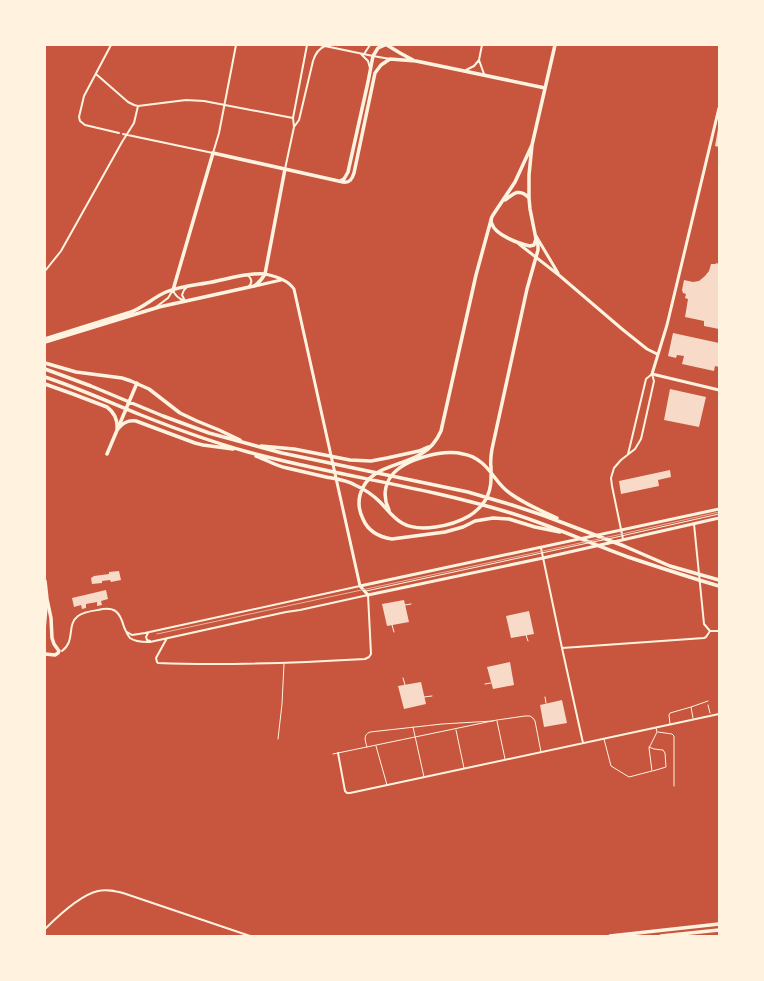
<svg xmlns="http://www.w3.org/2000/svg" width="764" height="981" viewBox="0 0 764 981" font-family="'Roboto Condensed',sans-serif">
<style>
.building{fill:#f7dbc8}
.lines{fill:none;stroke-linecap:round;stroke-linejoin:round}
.path{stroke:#fff3e0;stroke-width:1}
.service{stroke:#fff3e0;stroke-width:1}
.minor{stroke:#fff3e0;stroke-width:2}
.secondary{stroke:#fff3e0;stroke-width:3}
.primary{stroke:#fff3e0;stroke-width:3.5}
.trunk{stroke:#fff3e0;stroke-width:3.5}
.tram{stroke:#e9b49f;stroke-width:1}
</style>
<rect width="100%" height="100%" fill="#c8553d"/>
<path class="building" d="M 718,129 L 719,129 L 719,147 L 715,146 Z
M 717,263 L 719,265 L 719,329 L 704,326 L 704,321 L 685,317 L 688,299 L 685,298 L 686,294 L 683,293 L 682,290 L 684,280 L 693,282 L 699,281 L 705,276 L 709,271 L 711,264 L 715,264 Z
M 673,333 L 719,343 L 719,367 L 715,366 L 714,371 L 682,364 L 684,356 L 677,355 L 676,358 L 668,356 Z
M 670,389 L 706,397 L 699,427 L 664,420 Z
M 670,470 L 671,477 L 658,480 L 659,486 L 621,494 L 619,481 Z
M 119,571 L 121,580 L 111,582 L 110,580 L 102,581 L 102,583 L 92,584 L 91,578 L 94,576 L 109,574 L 109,572 Z
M 106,590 L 108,599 L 101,601 L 102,605 L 97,606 L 97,602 L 86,604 L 86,608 L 82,609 L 81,605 L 74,607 L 72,598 Z
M 404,600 L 409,622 L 387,626 L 382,604 Z
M 529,611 L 534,634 L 511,638 L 506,616 Z
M 510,662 L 514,685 L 493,689 L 487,667 Z
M 421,682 L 426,704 L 404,709 L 398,686 Z
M 562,700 L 567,723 L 544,727 L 540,705 Z"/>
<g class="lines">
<path class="path" d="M 405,605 L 411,604
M 392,625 L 394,632
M 526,635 L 528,641
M 403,678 L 405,685
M 485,684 L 491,683
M 424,697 L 432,696
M 545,697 L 546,703
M 708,705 L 710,713"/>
<path class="service" d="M 608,539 L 719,514
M 593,542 L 603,540
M 366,591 L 588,543
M 693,718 L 691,707 L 708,701
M 497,721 L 505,759
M 670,724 L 669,715 L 670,713 L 691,707
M 413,727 L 424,777
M 456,730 L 464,768
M 658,732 L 672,734 L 674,736 L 674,786
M 278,739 L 282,704 L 284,664
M 604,739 L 611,766 L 629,777 L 652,771 L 649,748 L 657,732 L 656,728
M 376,746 L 387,785
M 367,747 C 365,740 363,735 370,732 L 442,724 L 493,721
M 649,747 L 654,749 L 663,750 L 665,753 L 666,767 L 653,771
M 333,754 L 497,720 L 525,716 L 530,716 L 533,718 L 535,721 L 541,752"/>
<path class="minor" d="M 111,45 L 84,96 L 79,117 L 80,121 L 85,125 L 119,133
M 320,45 L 373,56 L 390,59
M 482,45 L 479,60 L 484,74
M 361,54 L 368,61 L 370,68
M 364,54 L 370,45
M 466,70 L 474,66 L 479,60
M 96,74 L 128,102 L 134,105 L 138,106 L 186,100 L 204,101 L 293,118
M 294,127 L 293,118 L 307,45
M 123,134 L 213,153 L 219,133 L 236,45
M 285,169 L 294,127 L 299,120 L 313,61 C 315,54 318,49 325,46
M 45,271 L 61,251 L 122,142 L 134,123 L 138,106
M 247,275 C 252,278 253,283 248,287
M 173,290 C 175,296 179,299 185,301
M 184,299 L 182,295 L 184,290 L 187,287
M 156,307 L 168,298 L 173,290
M 694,524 L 704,624 L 710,631
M 623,539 L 612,486 L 611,478 L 614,468 L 621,460 L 635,449 L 641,439 L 644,426 L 654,381 L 652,374 L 646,379 L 630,446 L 628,454
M 541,548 L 562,648 L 583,743
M 45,627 L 47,604
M 127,632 L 132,635 L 145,633 L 360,586
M 148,633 L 146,637 L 147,640 L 150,641
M 562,648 L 704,638 L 706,637 L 710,631 L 719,631
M 62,651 C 76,641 66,625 78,616 C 83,612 91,611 98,610 C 115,606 120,612 124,627 C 126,631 127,635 130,638 C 134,641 143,642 148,642 L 150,642 L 286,612 L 300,610 L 368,595 L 371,654 L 369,657 L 365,659 C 296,663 227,666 158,663 L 157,662 L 156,658 L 167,638
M 338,753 L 345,791 L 347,793 L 350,793 L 719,714
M 45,929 C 58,916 80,895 98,891 C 107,889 115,891 123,893 L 250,936"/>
<path class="secondary" d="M 719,108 L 667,325 L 652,374 L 719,390
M 536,236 L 558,273
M 519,244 L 560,276 L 622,329 L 647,349 L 657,354
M 265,274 C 275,276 288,280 294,289 L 360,586 L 368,595 L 543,558 L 719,518
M 255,286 L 281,280
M 360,586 L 719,509"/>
<path class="primary" d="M 387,45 L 400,53 L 413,60
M 532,145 L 515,182 L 493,215 C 491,218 490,221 492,224 C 495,235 520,244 530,246 L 534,245 L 536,239 L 530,209 L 529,198 L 529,175 L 532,145 L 555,45
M 340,181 L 344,179 L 348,172 L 368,82 L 373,56 L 378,48 L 385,45
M 505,200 C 514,193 520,188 529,198
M 173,290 L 213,153 L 343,182 C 350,183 352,179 354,173 L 375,73 L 381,65 L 390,59 L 416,61 L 445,67 L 545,88
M 45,339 L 131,312 C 144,307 154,297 166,292 C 181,286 197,285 212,282 C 227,279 250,272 265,274
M 45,342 L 159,307 L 254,286 C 259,283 262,279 265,274 L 285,169
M 45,581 L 47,599 L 51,618 L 52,638 L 54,644 L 59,651 L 58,653 L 55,655 L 45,654
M 610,936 L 719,924
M 661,936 L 719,930"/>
<path class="trunk" d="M 491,220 L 476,275 L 441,431 C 437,440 430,449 421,454 C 401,467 367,466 360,495 C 358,503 359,511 363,519 C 368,531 379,537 392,539 L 445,532 L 463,527 L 475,521 L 493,518 L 509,519 L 535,527 L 560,532
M 45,363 L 76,372 L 122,378 L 131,381 L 149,389 L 180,413 L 197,421 L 219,430 L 240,440
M 45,369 L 91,386 L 163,416 L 209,433 L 282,453 L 468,492 L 512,505 L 545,516 L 624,546 L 670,566 L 719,580
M 45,377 C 78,388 109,402 141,415 C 176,429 212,442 248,452 C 333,475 420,486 504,511 C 546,523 586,542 628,557 C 658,567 688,577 719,586
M 45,384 L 73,394 L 107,407 C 115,413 118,420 117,430
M 117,430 C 123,423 127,420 136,421 L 195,443 L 203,445 L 233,449
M 261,446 L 294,449 L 350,460 L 371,461 L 387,458 L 419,451 L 428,447
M 107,454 L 137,383
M 256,456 C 267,460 276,466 287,468 C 300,471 313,474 326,477 C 336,479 346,480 355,485 C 364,489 373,495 380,502 C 387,509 393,518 402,523 C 419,533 452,526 469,516 C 476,512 484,504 487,497 C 492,487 491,477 491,467 C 490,461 491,455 492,449 L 527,289 L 538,250 L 538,245 L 536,239
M 389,510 C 383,498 384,485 392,475 C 405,459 443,449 463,454 C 470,455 476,458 482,463 C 493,472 498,486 511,494 C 525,504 541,511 557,518"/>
<path class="tram" d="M 157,634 L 622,534 L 719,512"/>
</g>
<rect width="764" height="981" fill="none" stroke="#fff3e0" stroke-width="92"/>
</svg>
